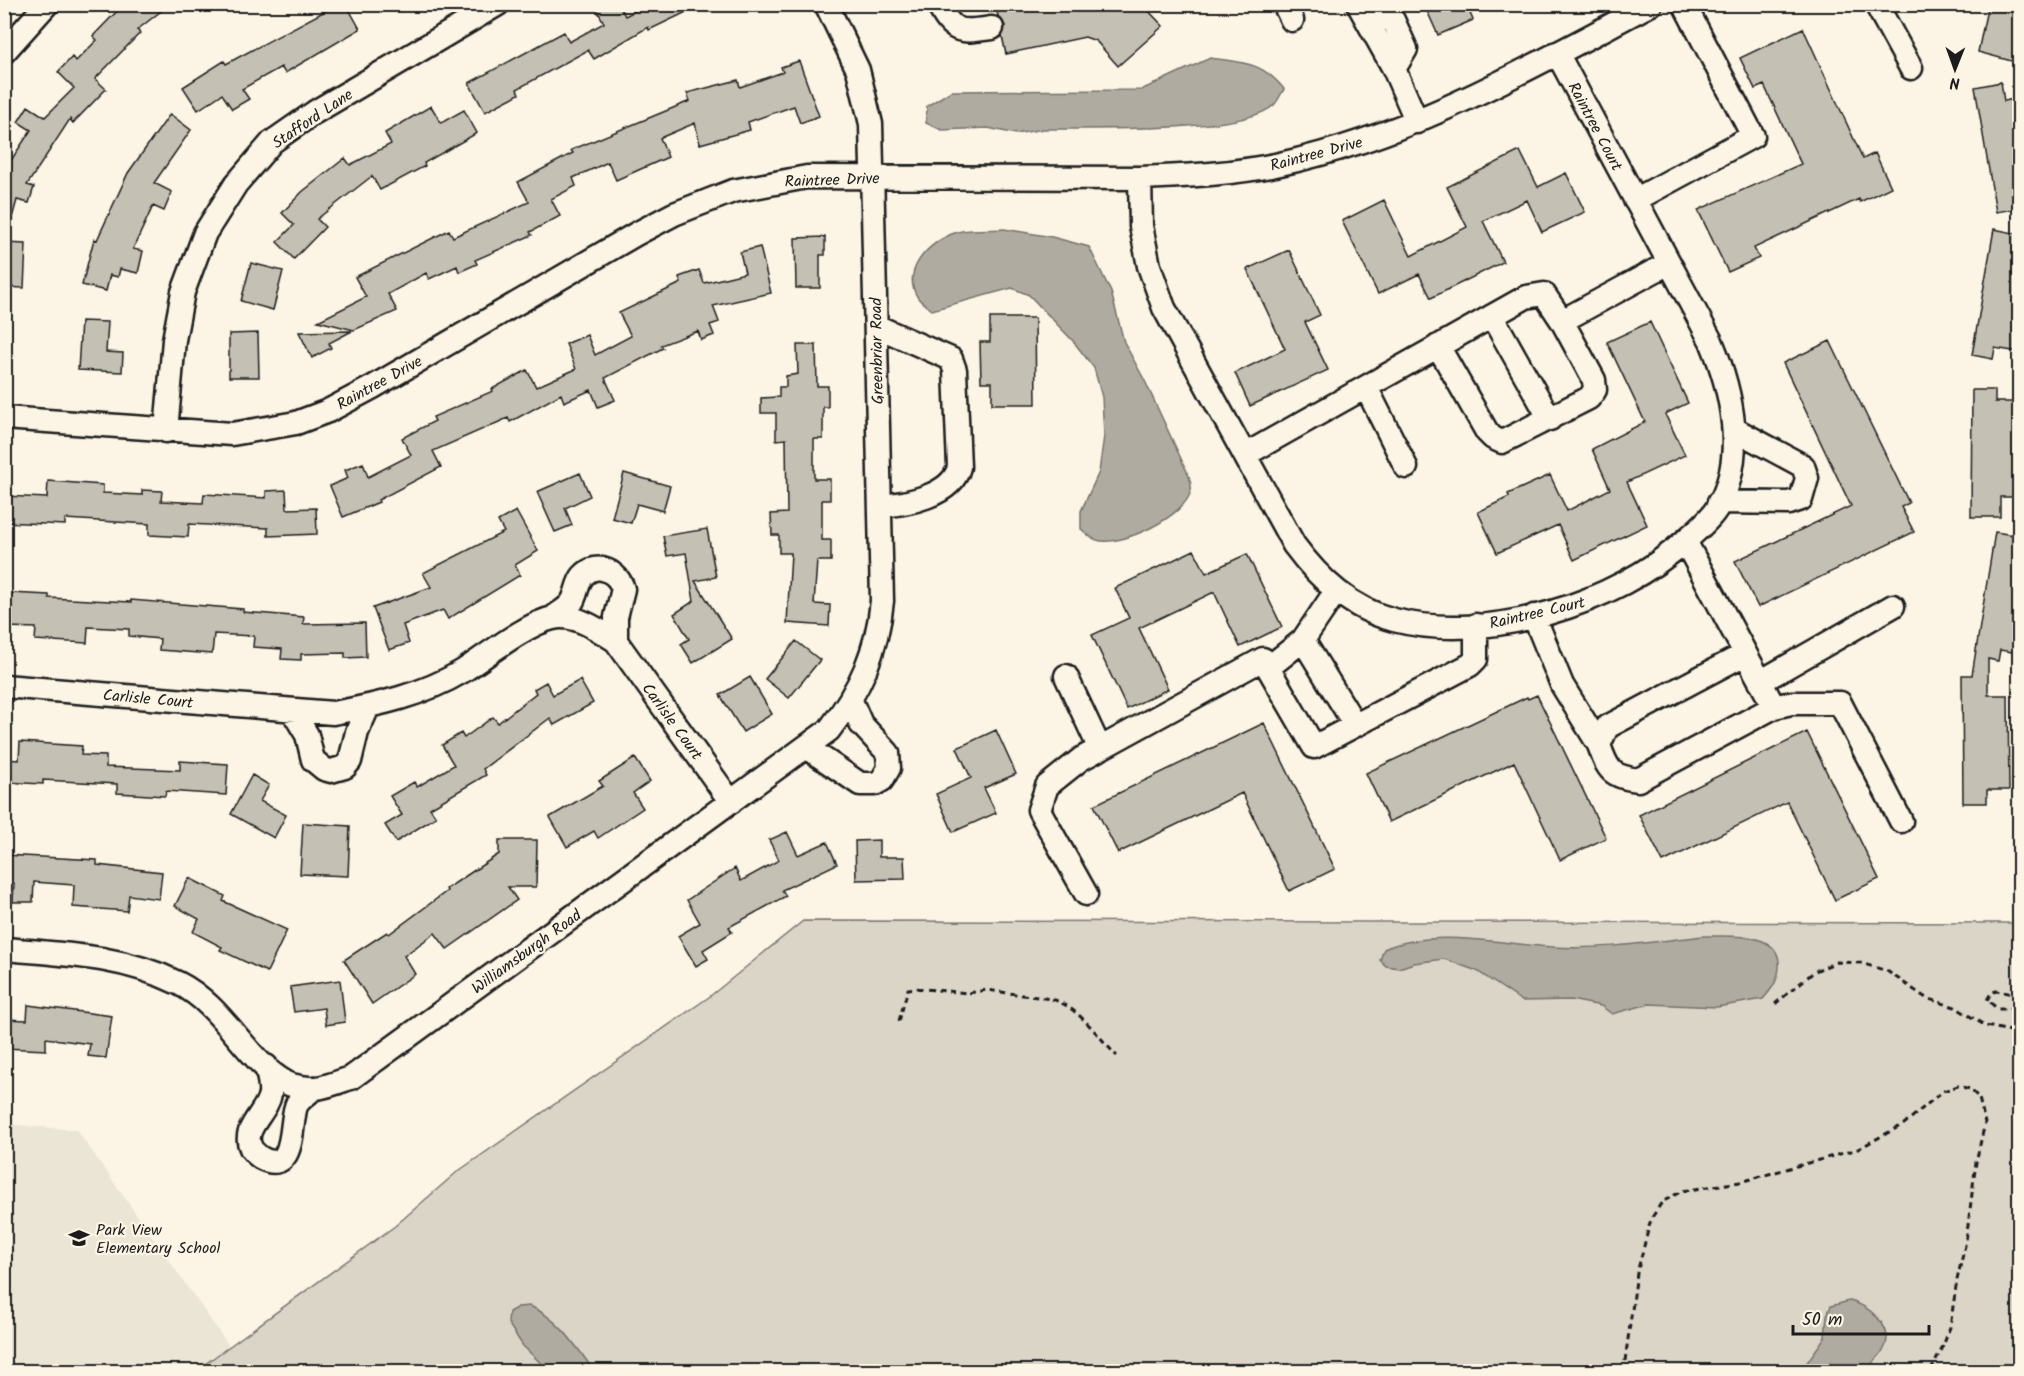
<svg xmlns="http://www.w3.org/2000/svg" width="2024" height="1376" viewBox="0 0 2024 1376" font-family="Kalam,sans-serif">
<style>
.built{fill:#ebe5d6}
.green{fill:#dbd5c8;stroke:#7c7872;stroke-width:1.5}
.water{fill:#b0aba1;stroke:#75726c;stroke-width:1.5}
.building{fill:#c4c0b3;stroke:#1c1c1c;stroke-width:1.5}
.lines{fill:none;stroke-linecap:round;stroke-linejoin:round}
.minor-casing{stroke:#1c1c1c;stroke-width:27}
.path{stroke:#1c1c1c;stroke-width:3;stroke-dasharray:6 4.5;stroke-linecap:butt}
.minor{stroke:#fcf5e5;stroke-width:22}
.labels{text-anchor:middle;stroke-width:4.5;stroke-linejoin:round;paint-order:stroke}
.street-label{font-size:16px;fill:#1c1c1c;stroke:#fcf5e5}
.poi-label{font-size:16px;fill:#1c1c1c;stroke:#fcf5e5;text-anchor:start}
</style>
<rect width="100%" height="100%" fill="#fcf5e5"/>
<filter id="ink" filterUnits="userSpaceOnUse"><feTurbulence type="fractalNoise" baseFrequency=".0167" numOctaves="2"/><feDisplacementMap in="SourceGraphic" scale="12" xChannelSelector="R" yChannelSelector="G"/><feConvolveMatrix kernelMatrix="1 2 1 2 8 2 1 2 1" color-interpolation-filters="sRGB"/></filter>
<g filter="url(#ink)">
<path class="built" d="M 4,1124 L 77,1130 L 229,1346 L 193,1371 L 5,1371 Z"/>
<path class="green" d="M 803,921 L 2019,923 L 2019,1371 L 194,1372 L 395,1226 L 457,1172 L 709,997 Z"/>
<path class="water" d="M 1210,58 C 1244,63 1261,61 1284,89 C 1281,94 1278,101 1274,105 C 1244,134 1088,128 1043,129 L 1016,134 L 988,128 L 942,130 L 926,123 L 927,106 L 951,91 L 1141,90 Z
M 1004,229 L 1052,237 L 1089,247 L 1111,292 L 1124,342 L 1145,381 L 1189,476 C 1190,480 1192,486 1191,490 C 1187,516 1119,548 1097,540 C 1091,539 1086,533 1081,529 L 1081,511 L 1099,472 L 1104,436 L 1102,397 L 1094,368 L 1073,341 L 1029,295 L 1012,288 L 932,310 C 927,306 921,302 918,298 C 898,269 935,236 962,231 C 976,229 990,230 1004,229 Z
M 1703,936 C 1725,937 1777,930 1779,962 C 1780,978 1773,988 1763,999 L 1717,1007 L 1649,1004 L 1612,1014 L 1601,1006 L 1571,1000 L 1522,1001 L 1477,971 L 1444,959 L 1414,963 L 1399,968 L 1386,966 L 1380,960 L 1384,949 C 1433,928 1501,944 1552,947 C 1603,950 1653,942 1703,936 Z
M 1849,1301 C 1867,1304 1896,1327 1884,1349 C 1880,1357 1871,1363 1866,1371 L 1801,1371 L 1825,1337 L 1827,1315 L 1831,1306 Z
M 530,1306 C 559,1319 576,1346 594,1371 L 549,1371 L 523,1346 L 508,1323 L 509,1312 L 518,1307 Z"/>
<path class="building" d="M 124,4 L 170,4 L 137,30 L 140,33 L 95,79 L 106,89 L 73,123 L 70,119 L 27,185 L 34,187 L 29,203 L 17,200 L 9,229 L 4,229 L 4,171 L 31,130 L 18,122 L 28,106 L 45,117 L 74,88 L 58,72 L 72,57 L 76,61 L 97,40 L 93,36 Z
M 338,4 L 346,4 L 360,29 L 285,73 L 281,67 L 242,89 L 249,99 L 232,109 L 222,94 L 198,110 L 183,87 L 224,61 L 226,64 Z
M 594,4 L 619,4 L 625,16 L 649,4 L 703,4 L 649,30 L 648,27 L 594,59 L 588,50 L 517,89 L 519,94 L 485,112 L 469,83 L 564,32 L 569,42 L 604,23 Z
M 995,4 L 1142,4 L 1163,26 L 1118,66 L 1096,41 L 1085,37 L 1006,54 L 1002,36 L 1005,26 L 998,16 Z
M 1424,4 L 1466,4 L 1473,20 L 1438,35 Z
M 1988,4 L 2019,4 L 2019,63 L 1978,52 Z
M 1803,28 L 1863,159 L 1875,153 L 1891,187 L 1860,202 L 1859,199 L 1754,248 L 1759,258 L 1728,272 L 1698,210 L 1801,164 L 1764,85 L 1755,89 L 1740,58 Z
M 799,61 L 819,116 L 800,123 L 794,106 L 748,122 L 750,130 L 700,144 L 695,123 L 660,138 L 668,157 L 616,180 L 608,162 L 573,178 L 576,186 L 551,199 L 560,216 L 530,232 L 532,235 L 475,260 L 477,264 L 459,272 L 457,266 L 429,279 L 426,273 L 388,294 L 397,311 L 354,330 L 318,321 L 366,297 L 355,277 L 449,230 L 453,237 L 529,202 L 518,182 L 573,153 L 571,150 L 690,101 L 687,93 L 738,80 L 740,87 L 783,72 L 781,67 Z
M 2001,82 L 2004,101 L 2019,98 L 2019,137 L 2016,138 L 2019,157 L 2019,208 L 1996,212 L 1975,87 Z
M 431,106 L 441,123 L 464,110 L 477,133 L 424,163 L 425,166 L 380,190 L 372,176 L 317,219 L 325,227 L 294,259 L 277,242 L 294,225 L 282,213 L 302,192 L 345,158 L 350,165 L 391,144 L 385,133 Z
M 170,114 L 191,130 L 154,183 L 172,192 L 164,211 L 153,206 L 133,249 L 143,251 L 138,273 L 120,269 L 118,277 L 110,275 L 106,291 L 82,285 L 94,239 L 97,240 L 128,173 Z
M 1520,151 L 1538,187 L 1566,173 L 1585,212 L 1542,232 L 1527,200 L 1483,221 L 1503,262 L 1431,298 L 1419,274 L 1378,294 L 1342,221 L 1384,200 L 1411,256 L 1467,227 L 1447,187 Z
M 1994,229 L 2019,234 L 2019,352 L 1995,348 L 1993,359 L 1972,355 Z
M 825,237 L 825,255 L 820,255 L 820,288 L 796,288 L 795,238 Z
M 4,243 L 26,244 L 24,288 L 4,287 Z
M 760,247 L 771,293 L 713,306 L 719,322 L 710,325 L 714,335 L 701,340 L 698,331 L 661,345 L 663,348 L 605,378 L 615,400 L 598,407 L 591,390 L 564,402 L 561,394 L 510,422 L 508,418 L 433,451 L 441,467 L 378,500 L 379,502 L 343,517 L 330,486 L 348,478 L 345,470 L 363,463 L 368,477 L 411,455 L 402,438 L 435,421 L 433,417 L 493,391 L 492,389 L 527,370 L 536,387 L 576,369 L 566,344 L 587,335 L 595,355 L 631,336 L 619,313 L 681,283 L 679,277 L 699,270 L 704,283 L 745,273 L 740,252 Z
M 1289,250 L 1320,315 L 1305,322 L 1328,370 L 1250,406 L 1235,373 L 1285,349 L 1247,269 Z
M 251,263 L 283,271 L 273,310 L 241,301 Z
M 990,318 L 1035,318 L 1036,404 L 992,404 L 992,382 L 981,382 L 980,342 L 990,342 Z
M 81,321 L 108,322 L 106,352 L 123,353 L 122,372 L 78,370 Z
M 1650,322 L 1688,403 L 1665,414 L 1685,455 L 1627,482 L 1647,525 L 1574,560 L 1558,525 L 1497,553 L 1478,512 L 1509,497 L 1508,494 L 1550,475 L 1567,511 L 1610,489 L 1592,449 L 1645,422 L 1607,342 Z
M 352,331 L 329,343 L 331,348 L 312,358 L 299,332 Z
M 258,333 L 259,377 L 229,377 L 229,334 Z
M 1830,341 L 1909,503 L 1901,507 L 1914,532 L 1758,607 L 1735,561 L 1851,506 L 1783,363 Z
M 797,345 L 816,345 L 817,386 L 828,386 L 828,407 L 823,407 L 823,439 L 814,439 L 814,479 L 830,479 L 830,500 L 822,500 L 822,540 L 831,540 L 831,561 L 817,561 L 814,604 L 830,605 L 829,626 L 787,623 L 791,553 L 779,553 L 779,535 L 772,535 L 771,514 L 787,513 L 786,439 L 776,440 L 776,413 L 761,413 L 761,398 L 779,397 L 779,387 L 786,387 L 786,376 L 798,374 Z
M 1972,390 L 1995,390 L 1995,402 L 2018,402 L 2019,497 L 2000,497 L 2000,517 L 1971,517 Z
M 580,473 L 590,496 L 565,508 L 572,525 L 555,532 L 537,492 Z
M 624,473 L 670,486 L 663,511 L 637,504 L 631,523 L 612,518 Z
M 48,481 L 103,485 L 103,493 L 142,495 L 142,490 L 162,491 L 161,501 L 203,503 L 204,494 L 266,498 L 266,491 L 286,490 L 287,509 L 316,508 L 317,534 L 268,536 L 268,528 L 189,524 L 188,537 L 149,535 L 149,524 L 65,519 L 65,525 L 4,522 L 4,496 L 47,498 Z
M 516,511 L 538,551 L 515,565 L 520,575 L 448,619 L 443,610 L 403,625 L 409,643 L 389,650 L 373,608 L 431,587 L 423,573 L 504,532 L 498,521 Z
M 707,529 L 716,577 L 695,581 L 732,639 L 693,663 L 681,644 L 689,639 L 674,614 L 694,601 L 686,553 L 667,556 L 663,536 Z
M 1995,532 L 2019,536 L 2019,653 L 2000,650 L 1998,661 L 1988,659 L 1988,695 L 2008,695 L 2009,790 L 1987,790 L 1987,803 L 1963,803 L 1962,675 L 1972,675 Z
M 1194,550 L 1206,573 L 1247,554 L 1282,627 L 1240,647 L 1214,592 L 1139,628 L 1168,689 L 1127,709 L 1092,635 L 1129,618 L 1115,588 Z
M 10,593 L 49,595 L 49,598 L 131,602 L 131,600 L 243,609 L 243,612 L 304,617 L 303,624 L 365,623 L 366,657 L 345,658 L 345,653 L 301,654 L 301,660 L 281,659 L 282,649 L 253,647 L 254,636 L 214,634 L 212,654 L 159,650 L 160,639 L 129,636 L 129,629 L 88,627 L 87,643 L 35,640 L 36,628 L 8,627 Z
M 796,641 L 820,660 L 789,698 L 765,679 Z
M 750,677 L 772,714 L 743,732 L 720,695 Z
M 580,680 L 593,703 L 554,725 L 550,718 L 483,769 L 486,775 L 430,808 L 436,817 L 396,842 L 385,825 L 402,815 L 390,796 L 414,782 L 417,787 L 454,765 L 442,745 L 461,733 L 464,738 L 493,717 L 498,723 L 536,693 L 534,689 L 546,682 L 553,695 Z
M 1537,695 L 1606,838 L 1560,860 L 1514,762 L 1389,822 L 1366,773 L 1527,697 L 1528,699 Z
M 1264,723 L 1335,869 L 1289,891 L 1242,793 L 1118,853 L 1094,805 Z
M 996,730 L 1016,774 L 984,788 L 996,813 L 953,832 L 936,794 L 971,778 L 957,748 Z
M 1807,732 L 1879,879 L 1835,900 L 1787,802 L 1663,862 L 1639,815 Z
M 20,742 L 82,746 L 81,755 L 106,756 L 106,767 L 180,770 L 180,761 L 228,764 L 226,795 L 166,791 L 165,796 L 117,793 L 117,784 L 43,780 L 43,784 L 4,782 L 4,759 L 19,760 Z
M 635,758 L 650,781 L 633,793 L 643,808 L 598,838 L 594,831 L 567,847 L 550,817 L 603,786 L 599,781 Z
M 252,775 L 269,785 L 260,801 L 286,815 L 274,838 L 231,814 Z
M 303,823 L 350,826 L 348,876 L 300,874 Z
M 787,832 L 798,855 L 827,842 L 837,864 L 782,890 L 786,896 L 729,927 L 732,932 L 703,950 L 708,959 L 696,966 L 678,936 L 700,923 L 687,900 L 735,868 L 741,881 L 779,860 L 769,840 Z
M 499,840 L 537,840 L 536,887 L 508,887 L 517,900 L 447,949 L 435,933 L 404,956 L 415,974 L 372,1004 L 344,960 L 387,932 L 389,934 L 447,891 L 446,889 L 499,854 Z
M 879,840 L 879,857 L 904,857 L 905,879 L 856,880 L 855,841 Z
M 4,855 L 97,860 L 97,865 L 162,872 L 159,899 L 129,895 L 127,911 L 73,907 L 74,885 L 34,882 L 33,902 L 13,902 L 14,883 L 4,883 Z
M 189,878 L 225,896 L 223,901 L 287,930 L 267,972 L 220,950 L 222,947 L 193,932 L 199,919 L 175,906 Z
M 340,980 L 345,1022 L 326,1025 L 324,1008 L 294,1012 L 290,987 Z
M 28,1005 L 112,1016 L 106,1058 L 88,1056 L 90,1044 L 46,1038 L 46,1050 L 4,1048 L 4,1019 L 27,1020 Z"/>
<g class="lines">
<g class="minor-casing">
<path id="minor" d="M 938,4 C 953,35 961,32 992,28
M 1284,4 L 1292,20
M 1358,4 L 1394,69 L 1417,122
M 1876,4 L 1911,68
M 1364,15 L 1393,20 L 1406,49 L 1394,69
M 4,52 L 47,4
M 1140,178 L 1141,226 L 1149,266 L 1164,308 L 1294,545 C 1320,580 1351,609 1394,620 C 1487,644 1616,604 1686,540 C 1696,531 1710,520 1717,508 C 1747,458 1732,391 1711,341 L 1557,53
M 1635,200 L 1753,136 L 1684,4
M 1492,316 L 1550,419
M 876,326 L 951,359 L 955,370 L 959,467 C 952,496 906,504 880,506
M 1438,346 L 1487,432 L 1493,438 L 1502,442 L 1589,398 L 1595,390 L 1594,380 L 1562,321
M 1366,387 L 1406,467
M 4,418 L 232,434 L 296,423 L 328,411 L 373,387 L 636,234 L 674,214 L 733,191 L 807,177 L 1140,178 C 1187,176 1234,174 1280,164 C 1414,135 1531,67 1651,4
M 166,431 L 174,340 L 183,292 L 205,233 L 236,184 L 272,142 L 315,112 L 498,4
M 1245,455 L 1526,297 L 1544,294 L 1562,321 L 1669,263
M 1719,502 L 1789,503 L 1801,499 L 1807,478 L 1803,466 L 1734,429
M 1685,541 L 1774,707 L 1638,780 C 1611,776 1608,771 1599,745 L 1607,727 L 1745,654
M 1534,616 L 1562,685 L 1599,745
M 554,617 C 559,613 568,608 572,602 C 577,594 577,583 583,576 C 597,560 618,572 623,589 L 616,617 L 616,641
M 1303,640 L 1336,591
M 1268,668 L 1303,640 L 1355,725
M 1066,676 L 1100,749
M 1760,682 L 1893,606
M 4,686 L 333,713 C 378,705 423,695 463,671 C 486,656 528,623 553,618 C 575,613 599,630 616,641 L 731,802
M 1774,707 L 1791,703 L 1840,703 L 1901,821
M 292,710 L 307,735 L 313,760 L 324,769 L 331,771 L 345,767 L 350,761 L 357,732 L 368,707
M 806,747 L 860,784 L 875,784 L 882,780 L 889,768 L 888,753 L 861,724 L 851,701
M 1086,894 L 1039,810 L 1047,786 L 1081,759 L 1263,659 L 1314,747 L 1470,665 L 1476,659 L 1476,625
M 4,949 C 65,954 123,956 178,983 C 224,1006 245,1059 285,1082 C 291,1086 308,1089 316,1088 C 327,1087 340,1081 351,1078 L 829,730 C 860,690 877,652 882,601 L 871,124 L 858,70 L 826,4
M 266,1066 C 268,1075 271,1085 270,1094 C 267,1113 241,1128 251,1148 C 253,1152 257,1155 261,1158 C 298,1177 289,1118 297,1104 C 301,1098 309,1093 314,1088"/>
</g>
<path class="path" d="M 2020,995 L 1996,991 L 1991,993 L 1987,1000 L 1998,1009 L 2009,1009 L 2020,1003
M 1775,1004 L 1815,971 L 1837,962 L 1861,963 L 1887,971 L 1926,998 L 1955,1007 L 1986,1026 L 2020,1033
M 899,1021 L 908,989 L 915,988 L 968,993 L 987,990 L 1051,999 C 1077,1005 1099,1038 1117,1056
M 1625,1361 L 1637,1273 L 1651,1219 L 1662,1202 L 1682,1191 L 1740,1182 L 1858,1149 L 1904,1124 L 1943,1091 L 1958,1086 L 1970,1089 L 1979,1098 L 1985,1123 L 1976,1162 L 1966,1241 L 1957,1280 L 1950,1327 L 1942,1349 L 1930,1372"/>
<use href="#minor" class="minor"/>
</g>
</g>
<defs>
<g id="school-bare" transform="scale(1.62)"><path d="M0-5L7-2L0 1L-7-2ZM-4 1L0 2.5L4 1V4Q0 6-4 4Z" fill="#1c1c1c" stroke="#fcf5e5" stroke-width="2.5" paint-order="stroke"/></g>
</defs>
<g fill-rule="evenodd">
<use href="#school-bare" x="79" y="1238"/>
</g>
<g class="labels">
<g class="street-label">
<text transform="translate(312 118) rotate(-34)" y="6">Stafford Lane</text>
<text transform="translate(1596 126) rotate(62)" y="6">Raintree Court</text>
<text transform="translate(1316 153) rotate(-15)" y="6">Raintree Drive</text>
<text transform="translate(832 179) rotate(-2)" y="6">Raintree Drive</text>
<text transform="translate(876 351) rotate(-91)" y="6">Greenbriar Road</text>
<text transform="translate(379 382) rotate(-29)" y="6">Raintree Drive</text>
<text transform="translate(1537 612) rotate(-13)" y="6">Raintree Court</text>
<text transform="translate(148 698) rotate(5)" y="6">Carlisle Court</text>
<text transform="translate(673 721) rotate(54)" y="6">Carlisle Court</text>
<text transform="translate(526 951) rotate(-36)" y="6">Williamsburgh Road</text>
</g>
<g class="poi-label">
<text x="96" y="1235">Park View<tspan x="96" dy="18">Elementary School</tspan></text>
</g>
</g>
<rect width="2024" height="1376" fill="none" stroke="#fcf5e5" stroke-width="24"/>
<rect x="12" y="12" width="2000" height="1352" fill="none" stroke="#1c1c1c" stroke-width="2" filter="url(#ink)"/>
<g transform="translate(1955 69) rotate(181)" stroke="#fcf5e5" stroke-width="4.5" paint-order="stroke">
<path d="M0-4.5L10 22L0 15L-10 22Z" fill="#1c1c1c"/>
<text y="-9" font-size="16" font-weight="bold" text-anchor="middle" fill="#1c1c1c">N</text>
</g>
<path d="M1793 1325v9h136v-9" fill="none" stroke="#1c1c1c" stroke-width="3"/>
<text x="1802" y="1325" font-size="18" fill="#1c1c1c" stroke="#fcf5e5" stroke-width="4.5" paint-order="stroke">50 m</text>
</svg>
